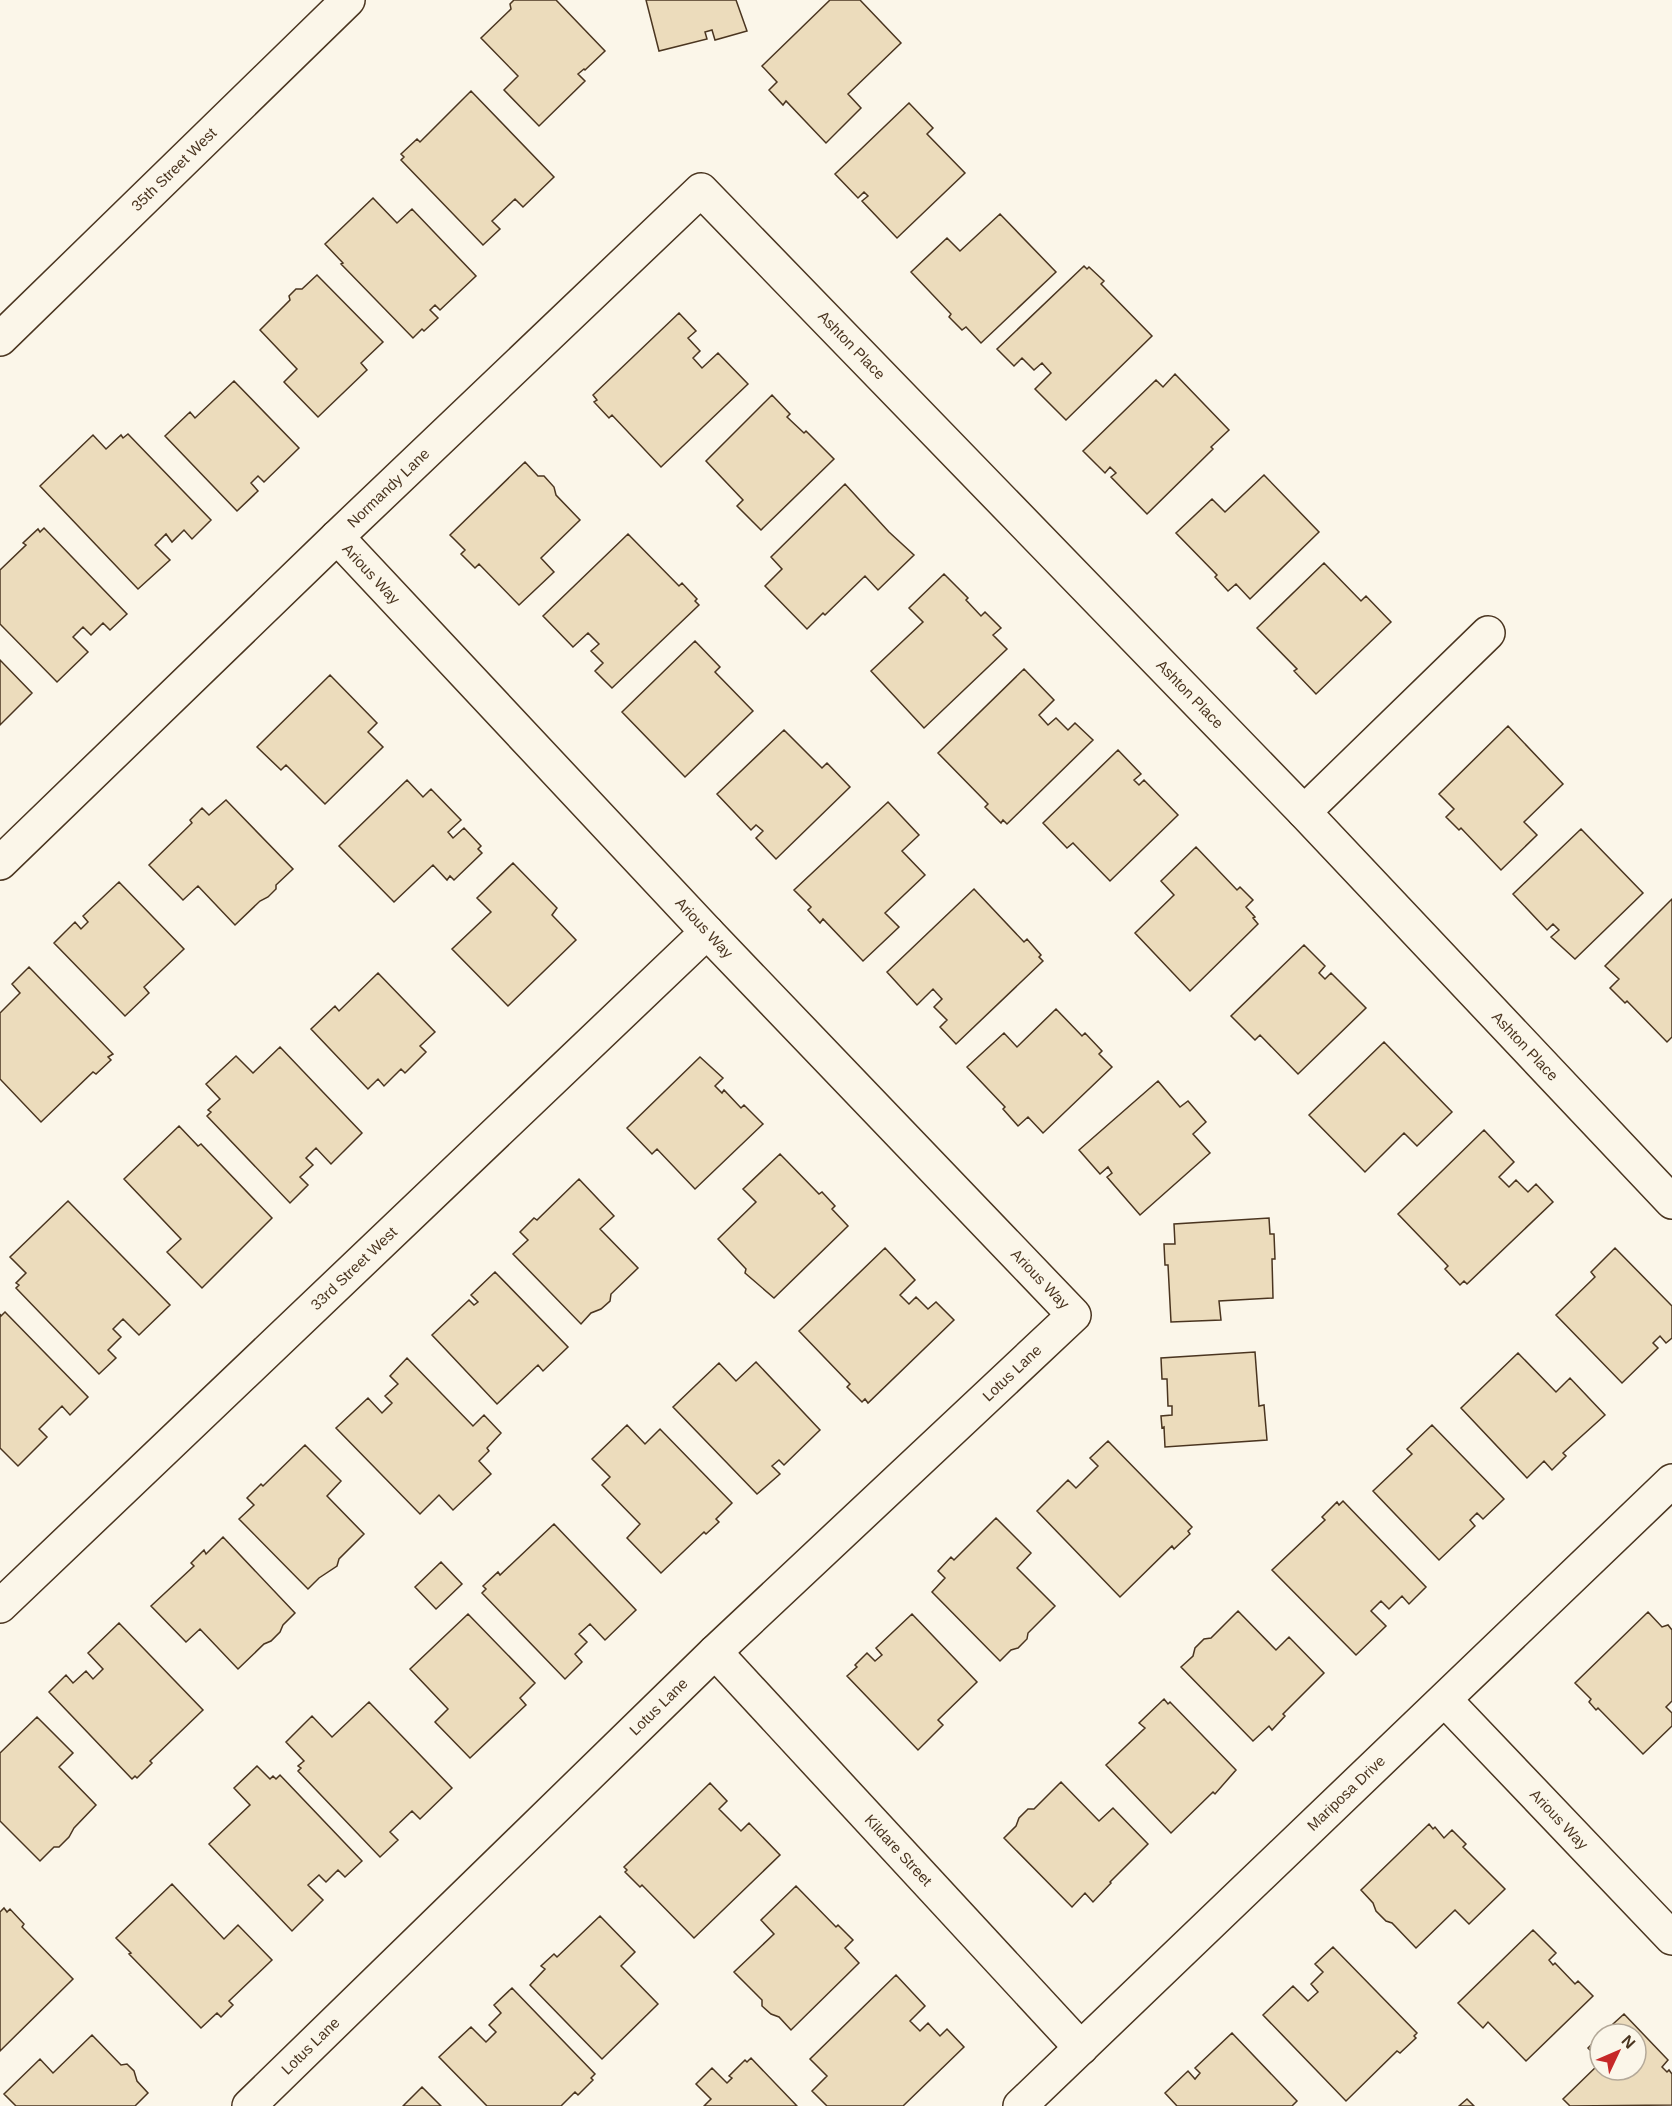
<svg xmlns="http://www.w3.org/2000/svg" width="1672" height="2106" viewBox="0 0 1672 2106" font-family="Helvetica,sans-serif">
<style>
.building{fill:#ecdcbc;stroke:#4a3520;stroke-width:1.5}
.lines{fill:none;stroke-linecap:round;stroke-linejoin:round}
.minor-casing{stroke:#4a3520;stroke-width:36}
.minor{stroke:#fbf6e9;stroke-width:33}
.labels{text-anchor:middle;stroke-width:4.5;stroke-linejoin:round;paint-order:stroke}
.street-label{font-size:15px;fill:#4a3520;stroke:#fbf6e9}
</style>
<rect width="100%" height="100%" fill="#fbf6e9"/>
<path class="building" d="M 514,0 L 556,0 L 605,51 L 585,70 L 584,69 L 578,74 L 585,81 L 539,126 L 504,90 L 518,76 L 481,38 L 511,9 L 510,4 Z
M 646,0 L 736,0 L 747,31 L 715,40 L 712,30 L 705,32 L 707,39 L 659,51 Z
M 830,0 L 860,0 L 901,43 L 848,94 L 861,108 L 826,143 L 786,101 L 783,105 L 769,90 L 777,82 L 762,66 Z
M 471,91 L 554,177 L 523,207 L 515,199 L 492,221 L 500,229 L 483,245 L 401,160 L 404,157 L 401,154 L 417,139 L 420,142 Z
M 909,103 L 933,128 L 927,134 L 965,173 L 897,238 L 862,201 L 868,196 L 864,192 L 858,198 L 835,174 Z
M 373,198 L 397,223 L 412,209 L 476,276 L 440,310 L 435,305 L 430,310 L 438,318 L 424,331 L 422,329 L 413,338 L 341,264 L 343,263 L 325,244 Z
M 1000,214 L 1056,272 L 981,343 L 966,327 L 962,330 L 949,317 L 951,314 L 911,272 L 947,238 L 960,251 Z
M 1084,266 L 1087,269 L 1089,267 L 1104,281 L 1101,284 L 1152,336 L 1066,420 L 1035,389 L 1051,373 L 1042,363 L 1034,370 L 1022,358 L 1014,366 L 997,349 Z
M 317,275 L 383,342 L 361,363 L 367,370 L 318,417 L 284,382 L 297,369 L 260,330 L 290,300 L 289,296 L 296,289 L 302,289 Z
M 679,313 L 696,331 L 688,338 L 700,351 L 693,358 L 702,368 L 718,353 L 748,384 L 661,467 L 612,415 L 609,418 L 594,402 L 597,400 L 593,395 Z
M 1175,374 L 1229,430 L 1211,447 L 1213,449 L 1147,514 L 1111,477 L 1116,473 L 1110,467 L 1105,473 L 1083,451 L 1156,380 L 1163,387 Z
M 234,381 L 299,448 L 264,482 L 258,476 L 251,483 L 258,491 L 237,511 L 165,436 L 190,412 L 195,418 Z
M 772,395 L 790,414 L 787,417 L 804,433 L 806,431 L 834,459 L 761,530 L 737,506 L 743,500 L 706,461 Z
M 128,434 L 211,520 L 192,539 L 184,530 L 172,542 L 166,534 L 155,545 L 170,560 L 138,589 L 40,486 L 93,435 L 106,449 L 121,435 L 123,438 Z
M 525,462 L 538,476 L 544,476 L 554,487 L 556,495 L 580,520 L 541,558 L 554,572 L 519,605 L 479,564 L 475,568 L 461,554 L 465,550 L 450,535 Z
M 1264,475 L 1319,532 L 1250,599 L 1236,584 L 1228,591 L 1215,577 L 1217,575 L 1176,533 L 1212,499 L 1225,512 Z
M 845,484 L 889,532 L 914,555 L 878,590 L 865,576 L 825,615 L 823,613 L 807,629 L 765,586 L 782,569 L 771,557 Z
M 44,528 L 127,614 L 110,630 L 103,623 L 91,635 L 83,627 L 73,637 L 88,652 L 57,682 L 0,624 L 0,570 L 26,545 L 23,543 L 38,529 L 40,532 Z
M 628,534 L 679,586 L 682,583 L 697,599 L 695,601 L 699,605 L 612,688 L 595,671 L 603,663 L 591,651 L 599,644 L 588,633 L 573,647 L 543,616 Z
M 1324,563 L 1361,601 L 1366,596 L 1391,622 L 1316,694 L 1294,671 L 1297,669 L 1257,628 Z
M 944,574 L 968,598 L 966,600 L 981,616 L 985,612 L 1001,628 L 993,635 L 1007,649 L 924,728 L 871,671 L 923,622 L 909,608 Z
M 695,641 L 720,667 L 715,672 L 753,711 L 685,777 L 622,712 Z
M 0,660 L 32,693 L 0,725 Z
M 1024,669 L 1054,700 L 1039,715 L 1048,725 L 1056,718 L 1068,730 L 1075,723 L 1093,740 L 1007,824 L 1003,820 L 1001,823 L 985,807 L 988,804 L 938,753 Z
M 330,675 L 377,723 L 368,732 L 383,747 L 325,804 L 286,765 L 281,770 L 257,747 Z
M 1508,726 L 1563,784 L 1524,822 L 1537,835 L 1501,870 L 1461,828 L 1459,830 L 1446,817 L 1454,809 L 1439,794 Z
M 784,730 L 822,768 L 827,763 L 850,787 L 776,859 L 756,838 L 763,831 L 756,825 L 751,830 L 717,794 Z
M 1118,750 L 1141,774 L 1134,780 L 1139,785 L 1144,780 L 1178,815 L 1110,881 L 1073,843 L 1067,848 L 1043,823 Z
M 407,780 L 423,797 L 431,789 L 461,820 L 448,832 L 453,838 L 464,828 L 481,846 L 478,849 L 482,853 L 454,880 L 450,876 L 447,880 L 433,865 L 394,902 L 339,846 Z
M 226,800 L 293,869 L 276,885 L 276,889 L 268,897 L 260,901 L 235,925 L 198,886 L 183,900 L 149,865 L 192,823 L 190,820 L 202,808 L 209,815 Z
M 888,802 L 919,835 L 902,851 L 925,875 L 885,913 L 899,927 L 863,961 L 823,919 L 820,923 L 808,910 L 811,907 L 794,890 Z
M 1581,829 L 1643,893 L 1575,959 L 1551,937 L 1559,930 L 1553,924 L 1547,930 L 1513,894 Z
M 1196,847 L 1237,890 L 1240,887 L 1253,900 L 1246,907 L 1255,917 L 1253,918 L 1258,924 L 1190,991 L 1135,933 L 1174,895 L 1161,881 Z
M 513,863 L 557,908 L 552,915 L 576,940 L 508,1006 L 452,949 L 491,912 L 477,898 Z
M 119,882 L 184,949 L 144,987 L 149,993 L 125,1016 L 54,943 L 75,922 L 81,929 L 88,922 L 83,916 Z
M 974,889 L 1024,942 L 1027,939 L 1041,955 L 1039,957 L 1043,961 L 956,1044 L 940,1027 L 947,1020 L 934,1007 L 942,999 L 933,989 L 917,1005 L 887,972 Z
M 1672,899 L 1672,1037 L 1667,1042 L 1627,1001 L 1625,1003 L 1610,988 L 1619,979 L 1605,966 Z
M 1304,945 L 1325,966 L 1319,973 L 1325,979 L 1331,973 L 1366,1008 L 1298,1074 L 1260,1035 L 1255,1040 L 1231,1016 Z
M 29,967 L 113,1054 L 108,1057 L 111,1060 L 96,1074 L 93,1072 L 41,1122 L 0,1079 L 0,1013 L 20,993 L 12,984 Z
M 378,973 L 435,1032 L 420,1046 L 426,1052 L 405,1073 L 401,1069 L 384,1086 L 378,1079 L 368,1089 L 311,1029 L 335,1006 L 339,1011 Z
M 1056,1009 L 1082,1036 L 1085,1033 L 1102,1051 L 1099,1054 L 1112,1067 L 1043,1133 L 1028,1117 L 1018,1126 L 1003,1109 L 1005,1107 L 967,1067 L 1004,1033 L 1017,1047 Z
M 1384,1042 L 1452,1112 L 1417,1146 L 1404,1133 L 1365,1172 L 1309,1115 Z
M 280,1047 L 362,1133 L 331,1164 L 316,1148 L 306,1158 L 313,1165 L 300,1177 L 308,1185 L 290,1203 L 207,1116 L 211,1112 L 208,1110 L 220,1099 L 206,1084 L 236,1056 L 253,1073 Z
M 700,1057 L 723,1078 L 715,1086 L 722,1093 L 724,1090 L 741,1108 L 744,1105 L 763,1124 L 695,1189 L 657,1149 L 652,1154 L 627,1128 Z
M 1158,1081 L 1180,1107 L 1188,1101 L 1206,1122 L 1193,1134 L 1210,1153 L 1140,1215 L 1107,1177 L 1112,1173 L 1108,1167 L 1100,1174 L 1079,1150 Z
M 179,1126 L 198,1146 L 201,1144 L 272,1218 L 202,1288 L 167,1252 L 181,1239 L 124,1179 Z
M 1484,1130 L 1514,1162 L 1499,1177 L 1509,1187 L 1516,1180 L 1528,1192 L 1536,1184 L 1553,1202 L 1467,1284 L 1464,1281 L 1460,1285 L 1445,1269 L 1448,1266 L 1398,1214 Z
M 780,1154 L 819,1194 L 822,1192 L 835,1206 L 832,1209 L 848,1226 L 774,1298 L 745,1273 L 746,1269 L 718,1239 L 756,1202 L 743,1189 Z
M 579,1179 L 614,1216 L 600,1229 L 638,1268 L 611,1294 L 610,1301 L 601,1309 L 591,1313 L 581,1324 L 513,1254 L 528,1240 L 520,1232 L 534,1218 L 537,1220 Z
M 68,1201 L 170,1305 L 139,1335 L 123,1319 L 113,1329 L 121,1337 L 108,1350 L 116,1358 L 99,1374 L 16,1288 L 19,1285 L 16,1283 L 26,1273 L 10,1257 Z
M 1269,1218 L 1270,1234 L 1274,1234 L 1275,1259 L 1272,1259 L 1273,1298 L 1219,1301 L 1221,1320 L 1171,1322 L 1168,1265 L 1165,1265 L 1164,1244 L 1175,1244 L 1174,1224 Z
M 885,1248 L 915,1280 L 900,1295 L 909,1304 L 916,1297 L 928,1309 L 936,1302 L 954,1320 L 868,1403 L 865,1399 L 862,1402 L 847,1387 L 850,1384 L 799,1331 Z
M 1615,1248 L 1672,1306 L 1672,1338 L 1666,1343 L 1660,1336 L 1653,1343 L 1658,1348 L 1622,1383 L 1556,1315 L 1595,1277 L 1591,1272 Z
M 495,1272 L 568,1347 L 543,1371 L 538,1365 L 497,1404 L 432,1335 L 469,1300 L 474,1305 L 478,1302 L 471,1295 Z
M 5,1312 L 88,1397 L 70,1415 L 62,1406 L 39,1429 L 47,1437 L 18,1466 L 0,1448 L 0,1314 L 1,1316 Z
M 1255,1352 L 1259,1406 L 1264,1405 L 1267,1440 L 1165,1447 L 1164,1427 L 1162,1428 L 1161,1416 L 1172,1415 L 1172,1406 L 1168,1406 L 1167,1379 L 1162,1379 L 1161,1358 Z
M 1518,1353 L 1556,1392 L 1570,1378 L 1605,1415 L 1563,1453 L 1566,1456 L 1552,1470 L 1544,1461 L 1527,1478 L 1461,1408 Z
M 407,1358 L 473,1426 L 484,1415 L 501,1433 L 487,1448 L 489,1451 L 479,1461 L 491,1474 L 453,1510 L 439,1495 L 420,1514 L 336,1428 L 368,1398 L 382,1413 L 392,1403 L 385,1396 L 398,1384 L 390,1376 Z
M 756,1362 L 820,1430 L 784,1465 L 779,1460 L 772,1466 L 780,1474 L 757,1494 L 673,1407 L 719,1363 L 736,1381 Z
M 627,1425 L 645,1444 L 660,1429 L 732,1503 L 716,1519 L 719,1522 L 706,1534 L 704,1532 L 661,1573 L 627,1538 L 640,1524 L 602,1485 L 610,1477 L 592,1459 Z
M 1432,1425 L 1504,1499 L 1483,1519 L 1477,1513 L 1470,1520 L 1475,1526 L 1439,1560 L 1373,1491 L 1412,1454 L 1407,1449 Z
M 1108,1441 L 1192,1527 L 1188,1531 L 1190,1534 L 1174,1549 L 1172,1546 L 1120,1597 L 1037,1511 L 1068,1480 L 1076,1488 L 1098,1466 L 1090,1458 Z
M 305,1445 L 341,1481 L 327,1496 L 364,1534 L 339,1559 L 337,1566 L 319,1578 L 308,1589 L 239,1519 L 254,1505 L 247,1498 L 261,1484 L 263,1486 Z
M 1343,1501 L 1426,1587 L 1409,1604 L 1402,1596 L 1389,1609 L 1381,1601 L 1371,1611 L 1386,1626 L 1356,1655 L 1272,1570 L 1325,1520 L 1322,1517 L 1337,1502 L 1339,1505 Z
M 996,1518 L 1031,1553 L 1017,1568 L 1055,1606 L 1028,1633 L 1027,1639 L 1018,1648 L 1011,1650 L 1000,1661 L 932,1592 L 945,1578 L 938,1571 L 951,1557 L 954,1560 Z
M 554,1524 L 636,1610 L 605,1640 L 590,1624 L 579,1634 L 587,1642 L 575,1654 L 582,1662 L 565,1679 L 482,1593 L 486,1589 L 483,1586 L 498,1572 L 500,1575 Z
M 223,1537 L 295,1613 L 283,1625 L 280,1632 L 271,1641 L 264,1644 L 238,1669 L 200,1629 L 186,1642 L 151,1606 L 194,1566 L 191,1563 L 204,1550 L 206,1554 Z
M 441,1562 L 462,1584 L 436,1609 L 415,1587 Z
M 1238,1611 L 1276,1650 L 1289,1637 L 1324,1673 L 1283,1714 L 1285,1716 L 1272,1730 L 1269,1726 L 1253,1741 L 1181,1667 L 1193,1656 L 1195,1648 L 1204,1639 L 1211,1638 Z
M 1648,1612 L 1662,1627 L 1668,1625 L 1672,1630 L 1672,1701 L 1666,1707 L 1672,1713 L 1672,1726 L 1643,1754 L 1598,1708 L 1596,1710 L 1589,1702 L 1591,1699 L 1575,1683 Z
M 468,1614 L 535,1683 L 520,1698 L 526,1705 L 470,1758 L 435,1722 L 448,1709 L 410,1669 Z
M 912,1614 L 977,1682 L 938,1720 L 943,1725 L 918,1750 L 847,1676 L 857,1667 L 855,1665 L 867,1653 L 875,1661 L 882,1655 L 876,1648 Z
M 119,1623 L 203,1710 L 150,1761 L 152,1763 L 137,1778 L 135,1776 L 132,1779 L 49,1692 L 66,1675 L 73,1683 L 86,1671 L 93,1679 L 103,1669 L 88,1653 Z
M 1164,1699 L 1168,1704 L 1170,1702 L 1236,1770 L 1215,1794 L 1213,1792 L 1171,1833 L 1106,1765 L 1145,1728 L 1139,1723 Z
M 369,1702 L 452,1788 L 420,1819 L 412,1811 L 390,1832 L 398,1840 L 380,1857 L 298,1771 L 301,1768 L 298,1766 L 304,1761 L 286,1742 L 312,1716 L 332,1737 Z
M 37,1717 L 73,1753 L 59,1767 L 96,1805 L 74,1828 L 69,1837 L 59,1847 L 54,1847 L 40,1861 L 0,1821 L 0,1753 Z
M 257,1766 L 270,1779 L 273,1776 L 276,1779 L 280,1775 L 362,1861 L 345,1877 L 338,1870 L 326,1882 L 319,1875 L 308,1885 L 323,1900 L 292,1931 L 209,1844 L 250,1805 L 234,1788 Z
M 1061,1782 L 1099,1821 L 1113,1808 L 1148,1844 L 1110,1882 L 1111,1883 L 1093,1902 L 1085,1893 L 1072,1907 L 1004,1838 L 1016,1826 L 1019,1818 L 1028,1809 L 1034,1809 Z
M 710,1783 L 727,1801 L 719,1809 L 741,1831 L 749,1823 L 780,1855 L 694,1938 L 642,1885 L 640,1887 L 625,1872 L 627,1870 L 624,1867 Z
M 1429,1824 L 1433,1829 L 1435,1827 L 1444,1838 L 1452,1830 L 1466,1844 L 1463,1847 L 1505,1889 L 1469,1924 L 1455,1910 L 1416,1948 L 1392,1923 L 1386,1921 L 1376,1911 L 1373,1903 L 1361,1890 Z
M 172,1884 L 224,1939 L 238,1925 L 272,1960 L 229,2001 L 233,2005 L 221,2017 L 217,2013 L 201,2028 L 129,1954 L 131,1953 L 116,1938 Z
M 796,1886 L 836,1927 L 838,1925 L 853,1940 L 845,1948 L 859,1963 L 791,2030 L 779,2017 L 771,2014 L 762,2006 L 762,2000 L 734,1972 L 774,1934 L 761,1920 Z
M 4,1908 L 7,1912 L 10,1909 L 24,1924 L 22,1927 L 73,1979 L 0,2051 L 0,1912 Z
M 600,1916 L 635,1952 L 621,1966 L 658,2004 L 602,2059 L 530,1985 L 545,1969 L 541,1966 L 554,1954 L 557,1957 Z
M 1533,1930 L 1556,1953 L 1549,1960 L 1553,1965 L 1555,1963 L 1575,1984 L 1578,1981 L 1593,1996 L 1526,2061 L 1488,2022 L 1483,2028 L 1458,2003 Z
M 1333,1947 L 1417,2033 L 1414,2036 L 1416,2038 L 1400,2053 L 1397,2051 L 1346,2101 L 1263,2015 L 1293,1986 L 1308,2001 L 1318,1992 L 1311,1984 L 1323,1972 L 1315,1964 Z
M 896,1975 L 925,2006 L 910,2021 L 920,2031 L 928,2023 L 940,2036 L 947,2029 L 964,2047 L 903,2106 L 827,2106 L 812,2091 L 827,2076 L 810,2059 Z
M 512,1988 L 595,2074 L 591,2078 L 593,2080 L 578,2095 L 575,2092 L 561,2106 L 487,2106 L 439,2057 L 471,2027 L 486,2042 L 496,2032 L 489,2025 L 501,2013 L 494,2005 Z
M 1624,2014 L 1668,2060 L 1662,2067 L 1667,2072 L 1669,2070 L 1672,2074 L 1672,2105 L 1570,2106 L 1563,2099 L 1600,2063 L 1600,2070 L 1636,2070 L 1636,2034 L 1602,2034 Z
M 1232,2033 L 1297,2101 L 1292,2106 L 1177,2106 L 1165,2093 L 1188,2071 L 1195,2079 L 1200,2073 L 1195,2068 Z
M 92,2035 L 121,2065 L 127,2064 L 134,2071 L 137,2081 L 148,2093 L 135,2106 L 16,2106 L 4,2094 L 40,2059 L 53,2073 Z
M 1600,2036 L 1600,2060 L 1588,2048 Z
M 751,2058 L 797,2106 L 704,2106 L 711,2099 L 696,2084 L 712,2068 L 727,2083 L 732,2078 L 729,2076 L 745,2060 L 747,2062 Z
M 422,2087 L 441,2106 L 403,2106 Z
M 1467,2099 L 1474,2106 L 1459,2106 Z"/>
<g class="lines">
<g class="minor-casing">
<g id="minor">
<path id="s1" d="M 0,339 L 348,0"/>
<path d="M 1304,812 L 1488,633"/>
<path id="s2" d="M 0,863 L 337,537 L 701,190 L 1304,812 L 1672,1202"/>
<path id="s3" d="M 0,1606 L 707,932"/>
<path id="s4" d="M 715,1652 L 1081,2048"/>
<path id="s5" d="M 1445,1700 L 1672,1938"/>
<path id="s6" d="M 249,2106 L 715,1652 L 1074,1315 L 707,932 L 337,537"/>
<path id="s7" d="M 1020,2106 L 1672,1481"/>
</g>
</g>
<use href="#minor" class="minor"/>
</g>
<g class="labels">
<g class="street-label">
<text dy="5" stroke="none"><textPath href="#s1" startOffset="243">35th Street West</textPath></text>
<text dy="5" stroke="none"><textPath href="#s2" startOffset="1188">Ashton Place</textPath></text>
<text dy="5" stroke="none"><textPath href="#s2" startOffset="540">Normandy Lane</textPath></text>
<text transform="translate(371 574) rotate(47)" y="5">Arious Way</text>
<text dy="5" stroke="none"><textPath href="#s2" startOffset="1674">Ashton Place</textPath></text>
<text transform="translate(704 928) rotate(47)" y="5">Arious Way</text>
<text dy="5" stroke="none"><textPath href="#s2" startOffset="2160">Ashton Place</textPath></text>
<text dy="5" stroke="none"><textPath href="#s3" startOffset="489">33rd Street West</textPath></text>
<text transform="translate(1040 1279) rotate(46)" y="5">Arious Way</text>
<text dy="5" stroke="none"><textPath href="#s6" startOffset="1058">Lotus Lane</textPath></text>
<text dy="5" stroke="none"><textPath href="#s6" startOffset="572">Lotus Lane</textPath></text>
<text dy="5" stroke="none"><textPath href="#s7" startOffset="452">Mariposa Drive</textPath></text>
<text dy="5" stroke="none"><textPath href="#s5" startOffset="165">Arious Way</textPath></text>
<text dy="5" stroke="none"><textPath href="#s4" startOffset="270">Kildare Street</textPath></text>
<text dy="5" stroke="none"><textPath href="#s6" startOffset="86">Lotus Lane</textPath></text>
</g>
</g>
<g transform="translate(1618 2052) rotate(46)"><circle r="28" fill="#fbf6e9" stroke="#b4a999" stroke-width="1.5"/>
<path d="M0-4.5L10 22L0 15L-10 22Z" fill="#c62828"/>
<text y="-9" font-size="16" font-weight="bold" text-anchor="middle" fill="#4a3520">N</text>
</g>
</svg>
